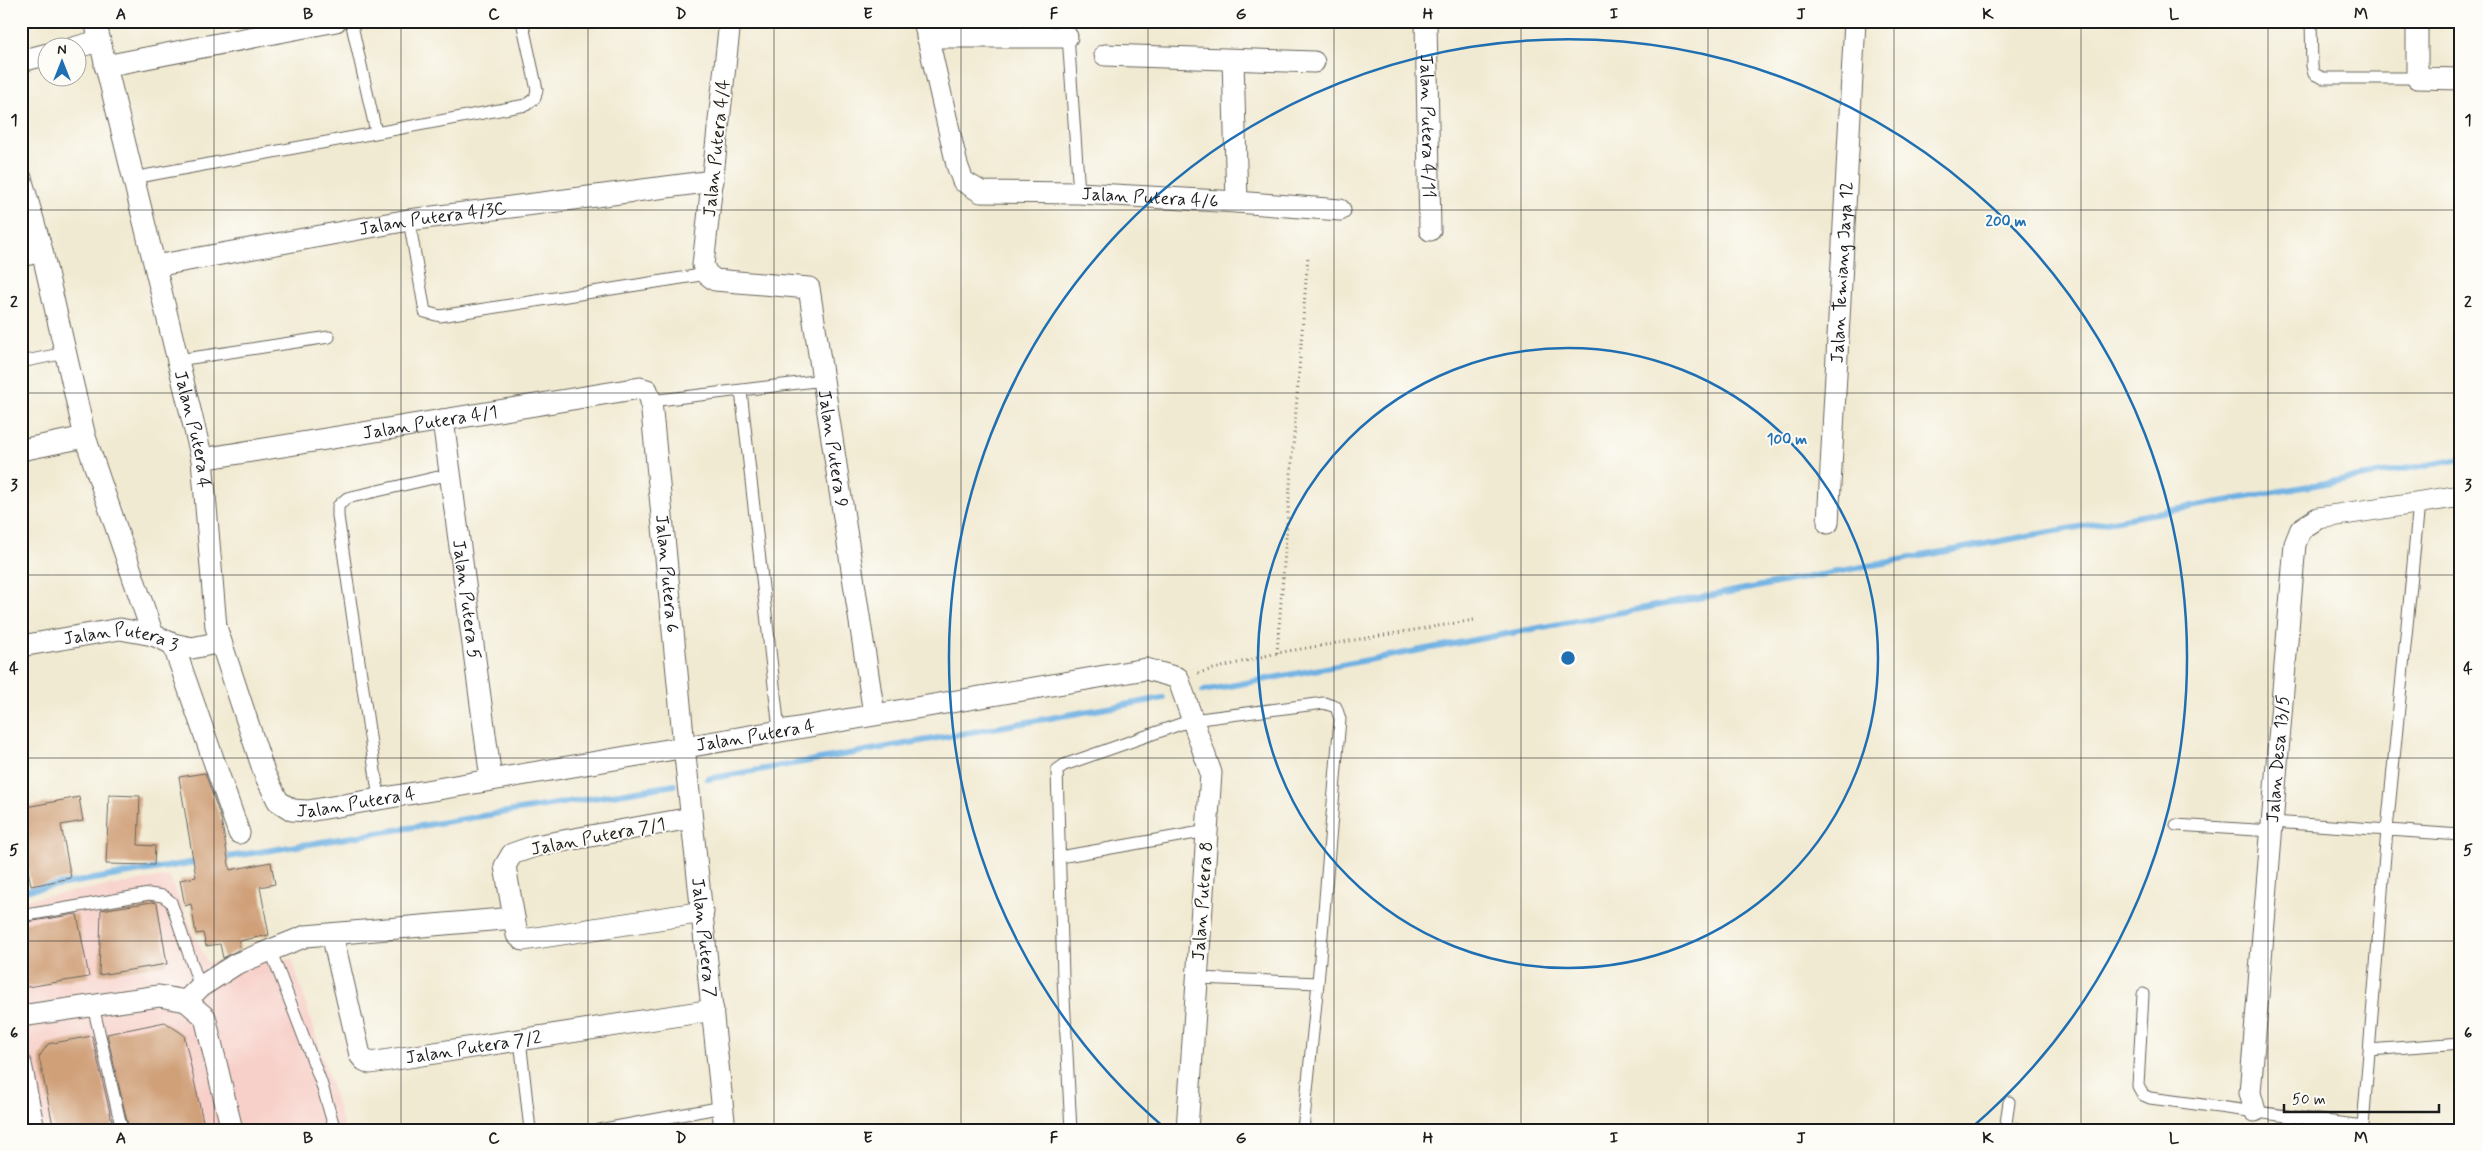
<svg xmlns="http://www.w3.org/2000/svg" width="2482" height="1151" viewBox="0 0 2482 1151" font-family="Mynerve,sans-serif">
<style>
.built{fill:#f7d0c9}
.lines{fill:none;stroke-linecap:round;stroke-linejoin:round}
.stream{stroke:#6db0e2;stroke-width:6}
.building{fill:#d0a079}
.lane-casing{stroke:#67645c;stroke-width:13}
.street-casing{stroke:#67645c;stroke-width:23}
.path{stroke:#67645c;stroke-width:3;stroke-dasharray:1 4;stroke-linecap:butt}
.lane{stroke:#fff;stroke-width:11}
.street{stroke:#fff;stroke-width:21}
.grid{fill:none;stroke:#1c1c1c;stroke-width:1;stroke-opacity:0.55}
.ring{fill:none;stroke:#1f6fb2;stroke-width:2.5}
.labels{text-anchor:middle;stroke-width:4;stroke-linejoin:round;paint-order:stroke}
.street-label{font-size:18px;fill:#1c1c1c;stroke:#fdfcf7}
.centre{fill:#1f6fb2;stroke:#fdfcf7;stroke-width:2.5}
.ring-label{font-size:15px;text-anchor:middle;font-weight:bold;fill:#1f6fb2;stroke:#fdfcf7;stroke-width:4;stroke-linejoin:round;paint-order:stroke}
.neatline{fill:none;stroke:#1c1c1c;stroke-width:2}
.grid-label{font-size:16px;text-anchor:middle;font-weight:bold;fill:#1c1c1c}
</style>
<rect width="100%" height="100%" fill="#fdfcf7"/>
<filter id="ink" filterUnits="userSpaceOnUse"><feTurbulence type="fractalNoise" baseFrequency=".02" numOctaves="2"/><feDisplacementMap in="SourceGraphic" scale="10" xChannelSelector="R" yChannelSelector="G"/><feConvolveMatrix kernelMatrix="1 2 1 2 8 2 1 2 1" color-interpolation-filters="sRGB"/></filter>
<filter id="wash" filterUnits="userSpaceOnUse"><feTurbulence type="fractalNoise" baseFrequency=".0096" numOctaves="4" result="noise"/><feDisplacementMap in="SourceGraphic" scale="20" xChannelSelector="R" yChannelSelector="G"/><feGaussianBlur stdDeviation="1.12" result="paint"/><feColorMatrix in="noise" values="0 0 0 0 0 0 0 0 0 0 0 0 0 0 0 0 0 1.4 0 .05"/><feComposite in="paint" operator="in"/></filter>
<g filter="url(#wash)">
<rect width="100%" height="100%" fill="#f1ead2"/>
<path class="built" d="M 169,876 L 207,962 L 292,959 L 345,1130 L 21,1130 L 21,900 Z"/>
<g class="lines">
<path class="stream" d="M 1203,691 L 2022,537 L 2461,459
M 708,779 L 1163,698
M 222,858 L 674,785
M 21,891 L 202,861"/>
</g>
<g id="blocks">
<path class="building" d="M 205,773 L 221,819 L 230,870 L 271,862 L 275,884 L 260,887 L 269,935 L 239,941 L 240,949 L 223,958 L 220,944 L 206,946 L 203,933 L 196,934 L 191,904 L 185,906 L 180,880 L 196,877 L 179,777 Z
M 109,795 L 140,796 L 138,845 L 155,846 L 154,865 L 106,864 Z
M 79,797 L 83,821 L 61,825 L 71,878 L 31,886 L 21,833 L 21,808 Z
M 152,902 L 157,903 L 167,964 L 99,975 L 101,910 Z
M 77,914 L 89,977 L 21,988 L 21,923 Z
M 165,1022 L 184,1035 L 205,1130 L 129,1130 L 107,1034 Z
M 92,1036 L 114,1130 L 54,1130 L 39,1057 L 48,1044 Z"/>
</g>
</g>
<g filter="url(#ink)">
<use href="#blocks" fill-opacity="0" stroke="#67645c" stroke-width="1"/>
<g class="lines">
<g class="lane-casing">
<path id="lane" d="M 351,21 L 376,132
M 1067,21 L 1079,193
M 1967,21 L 1999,21
M 2311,21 L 2312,66 L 2314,74 L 2323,78 L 2417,78
M 133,178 L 526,105 L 535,98 L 537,90 L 522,21
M 409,220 L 425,312 L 440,316 L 707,274
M 178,360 L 329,337
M 21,362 L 65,353
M 741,391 L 779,730
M 651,401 L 823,380
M 379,799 L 338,516 L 338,506 L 347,498 L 451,474
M 2272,822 L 2461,835
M 2176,825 L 2272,831
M 1060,857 L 1207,831
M 21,916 L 149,894 L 163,896 L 171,902 L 200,987
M 270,949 L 321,1082 L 335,1130
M 1198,978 L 1318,983
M 2143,994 L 2138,1086 L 2143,1095 L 2150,1098 L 2363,1126 L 2387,830 L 2419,503
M 93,1006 L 122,1130
M 520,1039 L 530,1130
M 2369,1050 L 2461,1043
M 2006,1126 L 2022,1130
M 599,1130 L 723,1107
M 1071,1130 L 1063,978 L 1057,770 L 1064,765 L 1192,720 L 1324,703 L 1336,707 L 1340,719 L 1318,983 L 1303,1130
M 2005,1130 L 2009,1102"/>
</g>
<g class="street-casing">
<g id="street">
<path id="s1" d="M 95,21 L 202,459 L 216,627 L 265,775 L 278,801 L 292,810 L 308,811 L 1146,669 L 1178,678 L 1211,773 L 1187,1130"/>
<path id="s2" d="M 730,21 L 703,265 L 707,274 L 715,280 L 809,288 L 874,714"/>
<path id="s3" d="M 924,21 L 957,165 L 963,181 L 981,192 L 1079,193 L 1237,202 L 1340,210"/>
<path id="s4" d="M 1426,21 L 1430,230"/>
<path d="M 2417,21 L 2417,78 L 2461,79"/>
<path d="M 927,37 L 1067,37"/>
<path d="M 73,48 L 99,41"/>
<path d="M 1105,55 L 1314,62"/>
<path d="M 1233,60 L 1237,202"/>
<path d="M 21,61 L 48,54"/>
<path d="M 105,66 L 336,21"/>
<path d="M 21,178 L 42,251 L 85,437 L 153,635"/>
<path d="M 21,256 L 42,251"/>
<path id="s5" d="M 155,266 L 409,220 L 713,181"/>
<path id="s6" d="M 443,420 L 491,779"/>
<path d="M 21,450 L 85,437"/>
<path id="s7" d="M 202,459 L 640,388 L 647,390 L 651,401 L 684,746 L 725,1130"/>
<path id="s8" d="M 1828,523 L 1855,21"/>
<path d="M 173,644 L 239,833"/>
<path id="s9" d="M 21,646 L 120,629 L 153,635 L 173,644 L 192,648 L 221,642"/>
<path d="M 691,818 L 535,846 L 512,854 L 505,866 L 517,935 L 523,940 L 703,912"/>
<path id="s10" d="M 332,934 L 360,1055 L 364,1060 L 370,1063 L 713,1010"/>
<path d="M 186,1001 L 200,987 L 236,964 L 306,936 L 514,918"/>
<path d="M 21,1016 L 159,996 L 186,1001 L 205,1017 L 232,1130"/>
<path d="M 21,1064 L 34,1130"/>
<path id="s11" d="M 2255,1111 L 2250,1093 L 2295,544 L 2301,529 L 2318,518 L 2461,496"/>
</g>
</g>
<path class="path" d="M 1277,653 L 1308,255
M 1198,673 L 1277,653 L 1474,620"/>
<use href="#lane" class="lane"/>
<use href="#street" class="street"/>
</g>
</g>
<path class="grid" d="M 214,21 L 214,1130M 401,21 L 401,1130M 588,21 L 588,1130M 774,21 L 774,1130M 961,21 L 961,1130M 1148,21 L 1148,1130M 1334,21 L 1334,1130M 1521,21 L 1521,1130M 1708,21 L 1708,1130M 1894,21 L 1894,1130M 2081,21 L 2081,1130M 2268,21 L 2268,1130M 21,210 L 2461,210M 21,393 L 2461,393M 21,575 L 2461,575M 21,758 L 2461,758M 21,941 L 2461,941"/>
<g class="ring">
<circle cx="1568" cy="658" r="310"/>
<path d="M1166 1129A619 619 0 1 1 1970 1129"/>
</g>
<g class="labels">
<g class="street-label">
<text dy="6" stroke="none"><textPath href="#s4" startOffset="105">Jalan Putera 4/11</textPath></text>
<text transform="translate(716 148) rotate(-84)" y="6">Jalan Putera 4/4</text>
<text dy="6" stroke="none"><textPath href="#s3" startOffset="355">Jalan Putera 4/6</textPath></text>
<text dy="6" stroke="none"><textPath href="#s5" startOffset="282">Jalan Putera 4/3C</textPath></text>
<text dy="6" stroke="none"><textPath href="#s8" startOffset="251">Jalan Temiang Jaya 12</textPath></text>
<text dy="6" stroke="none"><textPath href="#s7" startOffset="231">Jalan Putera 4/1</textPath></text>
<text dy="6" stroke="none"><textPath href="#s1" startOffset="420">Jalan Putera 4</textPath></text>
<text dy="6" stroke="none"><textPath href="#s2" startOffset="522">Jalan Putera 9</textPath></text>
<text dy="6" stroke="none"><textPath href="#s7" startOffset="636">Jalan Putera 6</textPath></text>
<text dy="6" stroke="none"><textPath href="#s6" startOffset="181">Jalan Putera 5</textPath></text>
<text dy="6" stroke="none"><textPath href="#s9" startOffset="102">Jalan Putera 3</textPath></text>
<text dy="6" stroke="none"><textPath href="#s1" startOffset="1291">Jalan Putera 4</textPath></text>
<text dy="6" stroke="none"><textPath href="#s11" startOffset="354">Jalan Desa 13/5</textPath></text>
<text dy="6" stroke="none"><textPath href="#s1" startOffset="886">Jalan Putera 4</textPath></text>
<text transform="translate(598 836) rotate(-11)" y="6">Jalan Putera 7/1</text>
<text transform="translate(1202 901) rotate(-86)" y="6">Jalan Putera 8</text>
<text dy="6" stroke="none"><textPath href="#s7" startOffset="1002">Jalan Putera 7</textPath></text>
<text dy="6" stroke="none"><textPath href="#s10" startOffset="242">Jalan Putera 7/2</textPath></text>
</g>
</g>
<circle cx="1568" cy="658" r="8" class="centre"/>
<g class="ring-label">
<text x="2006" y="226">200 m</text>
<text x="1787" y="444">100 m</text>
</g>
<rect width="2482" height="1151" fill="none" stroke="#fdfcf7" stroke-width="55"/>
<g transform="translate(62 62)"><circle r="24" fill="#fdfcf7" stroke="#a3a29f"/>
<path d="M0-4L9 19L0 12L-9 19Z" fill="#1f6fb2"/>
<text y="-8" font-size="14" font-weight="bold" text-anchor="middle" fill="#1c1c1c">N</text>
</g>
<path d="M2284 1104v8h155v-8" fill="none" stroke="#1c1c1c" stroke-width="2.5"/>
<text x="2292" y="1104" font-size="15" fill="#1c1c1c" stroke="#fdfcf7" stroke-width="4" paint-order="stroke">50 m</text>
<rect x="28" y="28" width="2426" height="1096" class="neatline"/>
<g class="grid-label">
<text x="121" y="19">A</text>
<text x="308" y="19">B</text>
<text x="494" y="19">C</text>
<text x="681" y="19">D</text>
<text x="868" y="19">E</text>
<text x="1054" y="19">F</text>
<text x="1241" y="19">G</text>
<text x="1428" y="19">H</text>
<text x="1614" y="19">I</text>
<text x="1801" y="19">J</text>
<text x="1988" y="19">K</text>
<text x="2174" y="19">L</text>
<text x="2361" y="19">M</text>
<text x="14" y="125">1</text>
<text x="2468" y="125">1</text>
<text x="14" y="307">2</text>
<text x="2468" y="307">2</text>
<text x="14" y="490">3</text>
<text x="2468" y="490">3</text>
<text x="14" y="673">4</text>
<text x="2468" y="673">4</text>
<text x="14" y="855">5</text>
<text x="2468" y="855">5</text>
<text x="14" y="1038">6</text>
<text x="2468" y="1038">6</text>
<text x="121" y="1143">A</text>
<text x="308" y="1143">B</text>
<text x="494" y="1143">C</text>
<text x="681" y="1143">D</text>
<text x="868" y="1143">E</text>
<text x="1054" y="1143">F</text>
<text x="1241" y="1143">G</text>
<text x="1428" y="1143">H</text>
<text x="1614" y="1143">I</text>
<text x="1801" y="1143">J</text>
<text x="1988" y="1143">K</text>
<text x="2174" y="1143">L</text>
<text x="2361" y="1143">M</text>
</g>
</svg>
